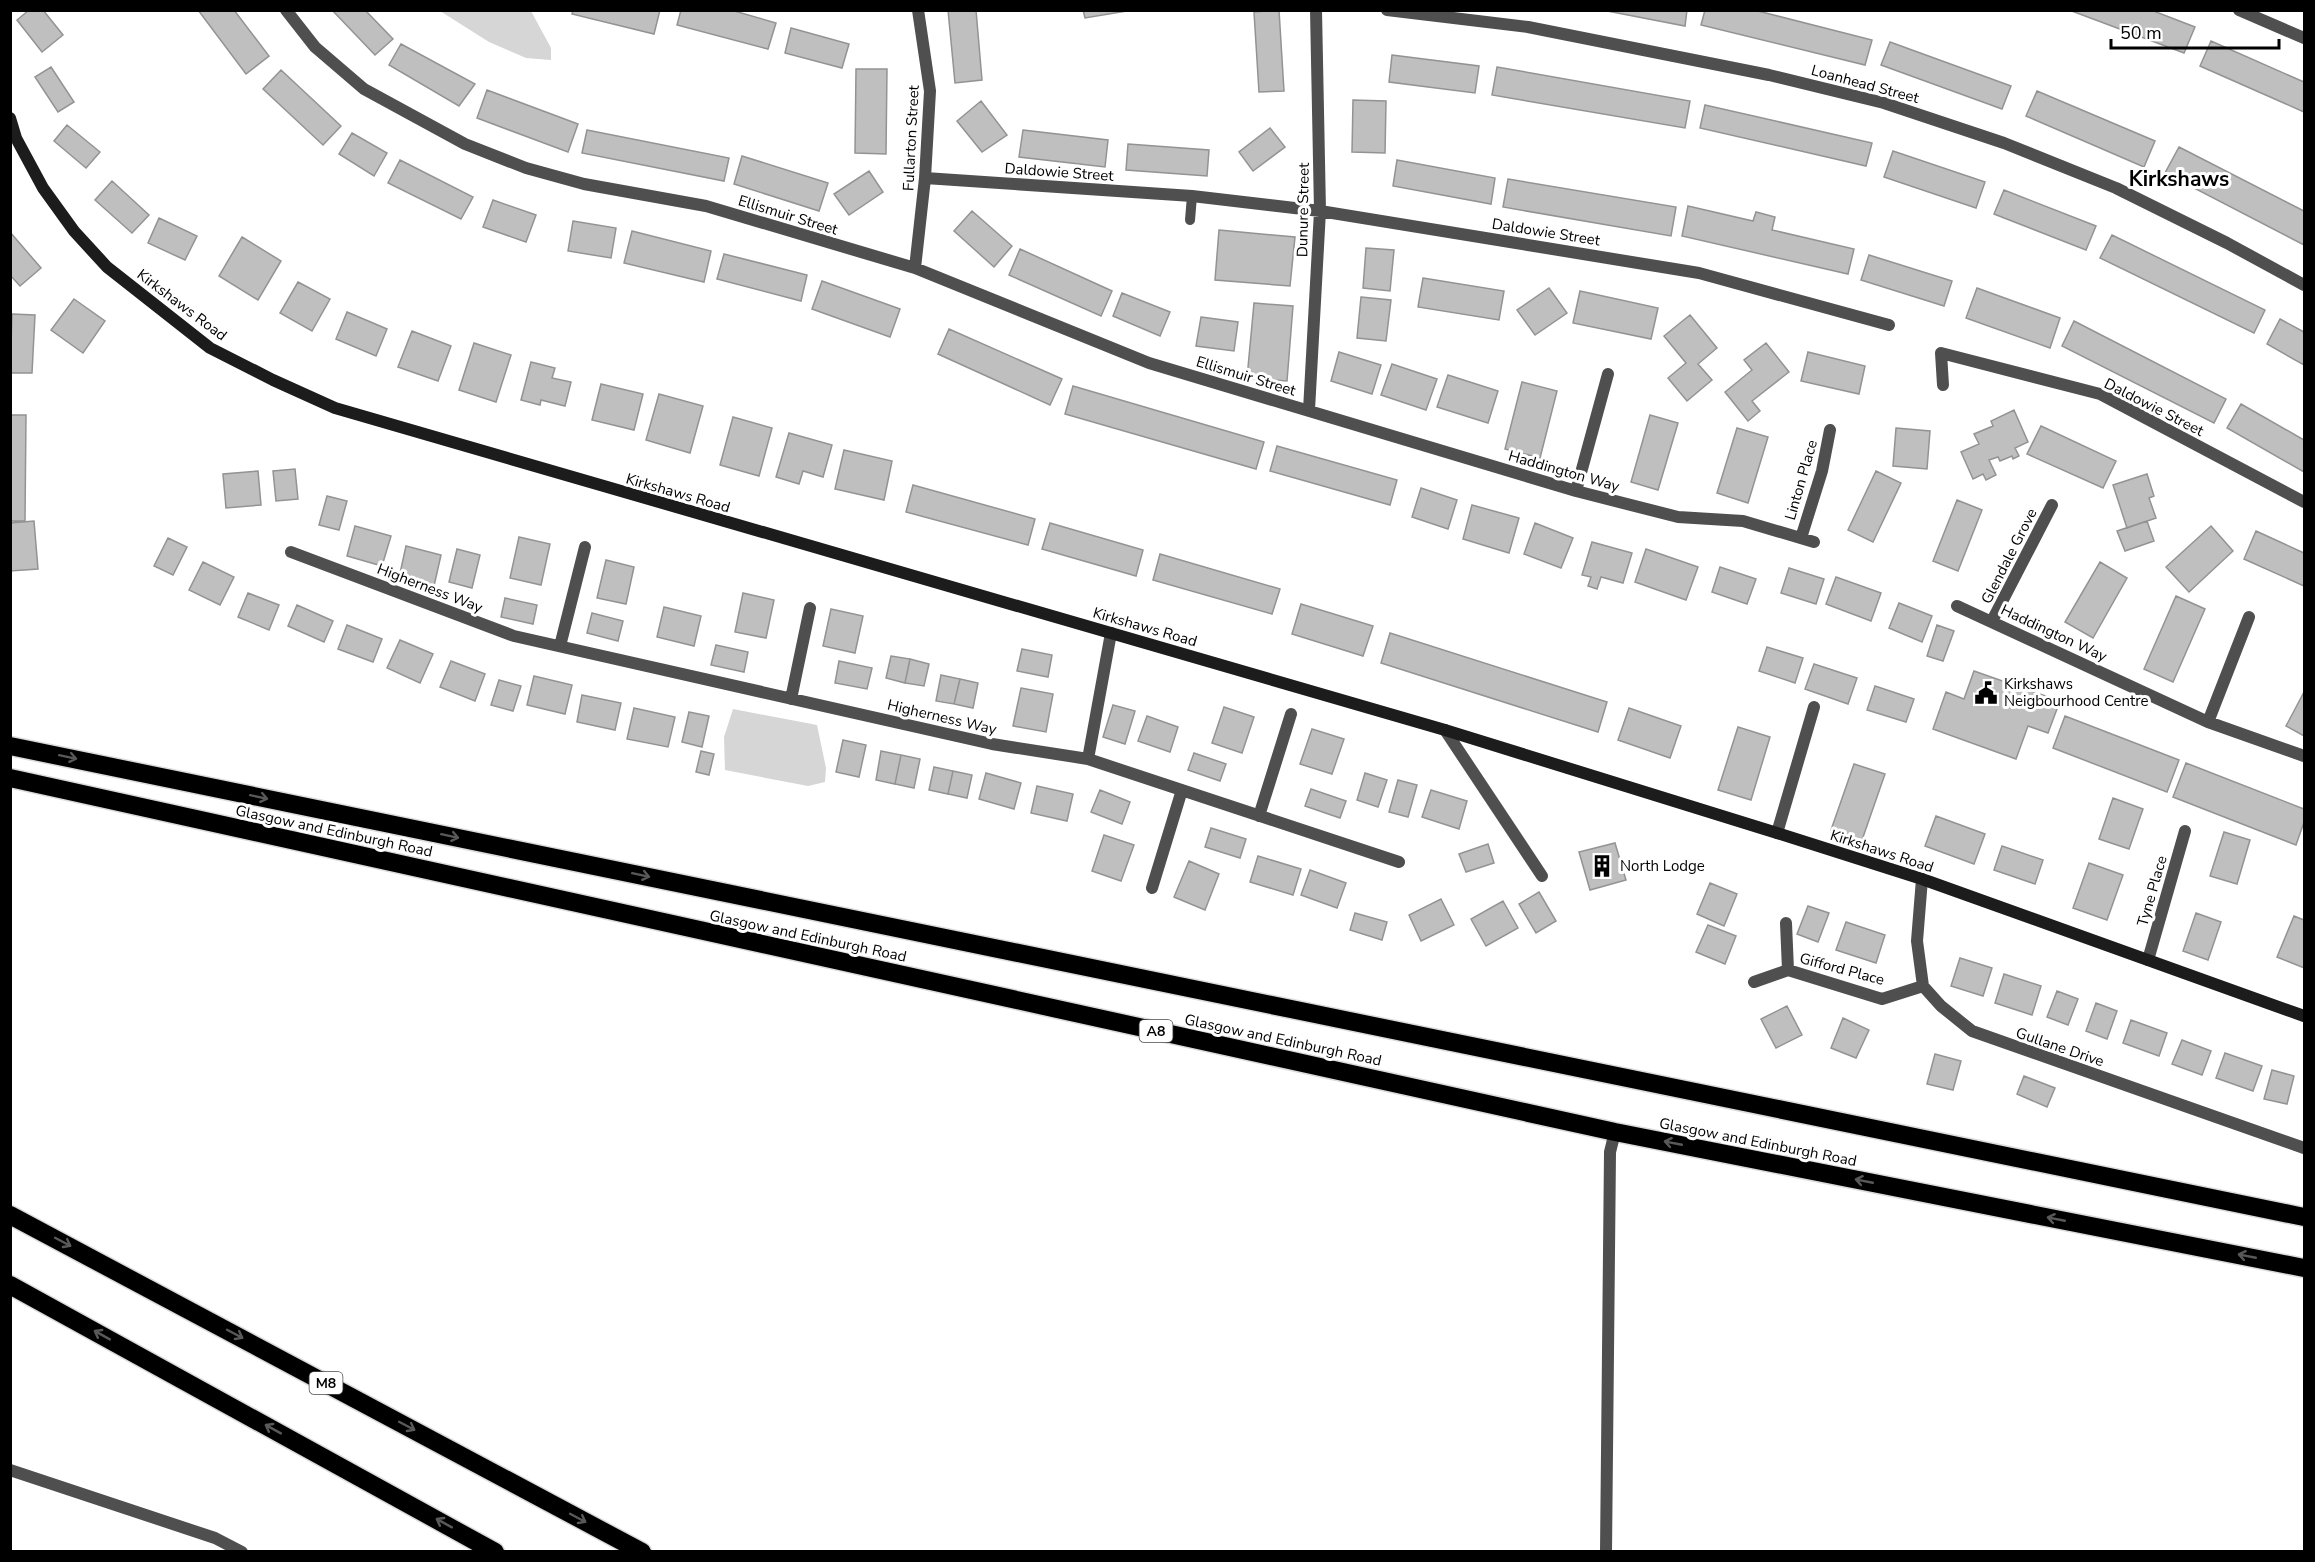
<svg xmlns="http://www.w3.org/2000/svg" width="2315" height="1562" viewBox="0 0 2315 1562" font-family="'Nunito Sans',sans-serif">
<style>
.green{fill:#d6d6d6}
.building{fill:#bfbfbf;stroke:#939393;stroke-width:1.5}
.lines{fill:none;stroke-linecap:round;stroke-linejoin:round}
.highway-casing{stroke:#dbdbdb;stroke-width:21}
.lane{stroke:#4f4f4f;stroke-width:10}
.street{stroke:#4f4f4f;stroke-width:12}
.secondary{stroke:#1c1c1c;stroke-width:12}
.highway{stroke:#000;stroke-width:18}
.oneway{stroke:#595959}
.labels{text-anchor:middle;stroke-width:6;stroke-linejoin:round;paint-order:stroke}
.shield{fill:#fff;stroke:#4c4c4c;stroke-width:1.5}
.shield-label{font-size:14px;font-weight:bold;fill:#000}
.street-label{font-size:15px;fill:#000;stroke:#fff}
.poi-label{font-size:15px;fill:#000;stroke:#fff;text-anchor:start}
.district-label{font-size:21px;font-weight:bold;fill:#000;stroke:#fff}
</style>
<rect width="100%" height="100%" fill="#fff"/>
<path class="green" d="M 440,11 L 531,11 L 551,48 L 551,60 L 526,58 L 489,42 Z
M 733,709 L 817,725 L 826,768 L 825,782 L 808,786 L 725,770 L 724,737 Z"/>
<path class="building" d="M 29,10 L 43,10 L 63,35 L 42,52 L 17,20 Z
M 198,10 L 234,10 L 269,56 L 246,74 Z
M 332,10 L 365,10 L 393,39 L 375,55 Z
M 573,10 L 660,10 L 654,34 L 572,14 Z
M 681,10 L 731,10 L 776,23 L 768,49 L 677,25 Z
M 948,10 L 976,10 L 982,80 L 955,83 Z
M 1083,10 L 1133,10 L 1085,18 Z
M 1279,10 L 1284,91 L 1259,92 L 1254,12 Z
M 1602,10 L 1687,10 L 1685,26 Z
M 1705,10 L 1754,10 L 1872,40 L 1865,65 L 1701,25 Z
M 2069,10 L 2151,10 L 2195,27 L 2184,53 Z
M 791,28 L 849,44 L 842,68 L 785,53 Z
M 2211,41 L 2304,82 L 2304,112 L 2200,66 Z
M 1890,42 L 2011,86 L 2002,109 L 1881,65 Z
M 401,44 L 475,84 L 459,106 L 389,65 Z
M 1392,55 L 1479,66 L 1475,93 L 1389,82 Z
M 51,67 L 74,102 L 58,112 L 35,77 Z
M 1497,67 L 1690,101 L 1685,128 L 1492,95 Z
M 856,69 L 887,69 L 886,154 L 855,153 Z
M 281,70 L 341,126 L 323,145 L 263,89 Z
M 487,90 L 578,124 L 568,152 L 477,118 Z
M 2037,91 L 2155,141 L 2144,167 L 2026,116 Z
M 1353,100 L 1386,101 L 1385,153 L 1352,152 Z
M 981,101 L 1007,135 L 982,152 L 957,121 Z
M 1705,105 L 1872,143 L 1866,166 L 1700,128 Z
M 67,125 L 100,152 L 86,168 L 54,141 Z
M 1270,128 L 1285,147 L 1253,171 L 1239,152 Z
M 587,130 L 729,158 L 724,181 L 582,153 Z
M 1023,130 L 1108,140 L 1105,167 L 1019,157 Z
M 352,133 L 387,153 L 374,176 L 339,154 Z
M 1128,144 L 1209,150 L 1207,176 L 1126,170 Z
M 2179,147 L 2304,211 L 2304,245 L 2165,173 Z
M 1893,151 L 1985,182 L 1976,208 L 1884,177 Z
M 742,156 L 828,183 L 819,211 L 734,184 Z
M 400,160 L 473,197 L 461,219 L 388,183 Z
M 1397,160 L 1495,178 L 1491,204 L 1393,186 Z
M 869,171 L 883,192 L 849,215 L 834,194 Z
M 1508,179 L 1676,207 L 1671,236 L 1503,207 Z
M 112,181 L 149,215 L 132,233 L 95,200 Z
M 2004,190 L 2096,226 L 2086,250 L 1994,214 Z
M 493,200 L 536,215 L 526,242 L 483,227 Z
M 1688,206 L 1753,221 L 1756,212 L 1775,217 L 1772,230 L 1854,249 L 1848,274 L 1682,236 Z
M 972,211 L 1012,246 L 994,267 L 954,231 Z
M 159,218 L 197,236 L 185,260 L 148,243 Z
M 573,221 L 616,228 L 611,258 L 568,251 Z
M 1219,230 L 1295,237 L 1290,286 L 1215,280 Z
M 632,231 L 711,251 L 704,282 L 624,263 Z
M 10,232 L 41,268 L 20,286 L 10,275 Z
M 2112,235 L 2265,310 L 2254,333 L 2100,258 Z
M 242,237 L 281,261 L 258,300 L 219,276 Z
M 1366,248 L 1394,250 L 1390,291 L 1363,288 Z
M 1020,249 L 1112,291 L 1101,316 L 1009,275 Z
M 724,254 L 807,275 L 801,301 L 717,279 Z
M 1869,255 L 1952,281 L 1944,306 L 1861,280 Z
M 1423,278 L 1504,291 L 1499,320 L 1418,307 Z
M 822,281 L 900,309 L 890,337 L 812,309 Z
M 298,282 L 330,299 L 312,331 L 280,313 Z
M 1549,288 L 1567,313 L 1535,335 L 1517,310 Z
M 1977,288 L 2060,318 L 2050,348 L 1966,318 Z
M 1580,291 L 1658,308 L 1651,339 L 1573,323 Z
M 1122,293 L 1170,312 L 1160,336 L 1113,316 Z
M 1361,297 L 1391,300 L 1386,341 L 1357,338 Z
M 74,299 L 105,321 L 83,353 L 51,330 Z
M 1254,303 L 1293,306 L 1287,381 L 1247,378 Z
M 347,312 L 387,329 L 376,356 L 336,339 Z
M 12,314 L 35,315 L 32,373 L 10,373 Z
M 1690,315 L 1717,348 L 1698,364 L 1712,380 L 1687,401 L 1668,378 L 1686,363 L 1664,336 Z
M 1201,317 L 1238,322 L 1234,351 L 1196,346 Z
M 2280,319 L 2304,332 L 2304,365 L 2267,344 Z
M 2074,321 L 2226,399 L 2214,423 L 2062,346 Z
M 949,329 L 1062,379 L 1050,405 L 938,354 Z
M 412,331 L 451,346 L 438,381 L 398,367 Z
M 474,343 L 511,355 L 496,402 L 459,390 Z
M 1766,343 L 1789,372 L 1752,401 L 1760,411 L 1748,421 L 1725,392 L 1752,370 L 1744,360 Z
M 1339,352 L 1381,365 L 1372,394 L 1331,381 Z
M 1808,352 L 1865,366 L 1859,394 L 1801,381 Z
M 531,362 L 555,368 L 552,378 L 571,382 L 565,406 L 541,400 L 540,405 L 521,400 Z
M 1392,364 L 1437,379 L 1426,410 L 1381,395 Z
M 1448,375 L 1498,391 L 1488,423 L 1437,407 Z
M 1522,382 L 1557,391 L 1540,458 L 1505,449 Z
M 601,384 L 643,394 L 634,430 L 592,420 Z
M 1073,386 L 1264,442 L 1256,469 L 1065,414 Z
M 659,394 L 703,406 L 690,453 L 646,440 Z
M 2241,404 L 2304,440 L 2304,472 L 2227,428 Z
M 2014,410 L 2028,442 L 2015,448 L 2019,456 L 2013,459 L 2012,456 L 2000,461 L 1998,457 L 1989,460 L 1996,475 L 1986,480 L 1983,474 L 1973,479 L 1961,452 L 1979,444 L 1974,434 L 1993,426 L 1991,421 Z
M 10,415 L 26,415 L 25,521 L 10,521 Z
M 1650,415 L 1678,423 L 1658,490 L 1631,482 Z
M 733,417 L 772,428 L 759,476 L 720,465 Z
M 2041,426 L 2116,461 L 2103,488 L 2027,454 Z
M 1737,428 L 1768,437 L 1748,503 L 1717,493 Z
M 1896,428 L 1930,431 L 1927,469 L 1893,466 Z
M 789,433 L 832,445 L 823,477 L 803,471 L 799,484 L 776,477 Z
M 1277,446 L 1397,480 L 1390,505 L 1270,471 Z
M 844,450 L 892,461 L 884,500 L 835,489 Z
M 295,469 L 298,499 L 276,501 L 273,471 Z
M 258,471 L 261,505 L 226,508 L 223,474 Z
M 1876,471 L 1901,483 L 1873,542 L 1848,530 Z
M 2147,474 L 2154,496 L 2149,498 L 2156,518 L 2127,528 L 2113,485 Z
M 913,485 L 1035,519 L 1028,545 L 906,512 Z
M 1421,488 L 1457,500 L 1448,529 L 1412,517 Z
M 327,496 L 347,501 L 339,530 L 319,525 Z
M 1957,500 L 1982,510 L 1958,571 L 1933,561 Z
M 1472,505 L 1519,518 L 1509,553 L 1463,539 Z
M 34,521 L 38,569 L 10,571 L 10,523 Z
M 2147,521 L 2154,541 L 2125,551 L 2117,531 Z
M 1050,523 L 1143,550 L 1136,576 L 1042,549 Z
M 1535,523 L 1573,538 L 1561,568 L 1524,554 Z
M 355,526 L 391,536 L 382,566 L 347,556 Z
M 2211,526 L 2233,551 L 2189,592 L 2166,567 Z
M 2256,531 L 2304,553 L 2304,586 L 2244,559 Z
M 519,537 L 550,544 L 541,585 L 510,578 Z
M 168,538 L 187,547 L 173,575 L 154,566 Z
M 1592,542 L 1632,553 L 1623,583 L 1601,577 L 1597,589 L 1588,586 L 1591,577 L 1582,575 Z
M 406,546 L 441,555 L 434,586 L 399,578 Z
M 457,549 L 480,555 L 472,588 L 449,582 Z
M 1646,549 L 1698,567 L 1686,600 L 1635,582 Z
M 1160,554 L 1280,589 L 1272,614 L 1153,580 Z
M 606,560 L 634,567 L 626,604 L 597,598 Z
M 203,562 L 234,577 L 220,605 L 189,590 Z
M 2100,562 L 2127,578 L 2093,638 L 2065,622 Z
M 1720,567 L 1756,579 L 1747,604 L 1712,592 Z
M 1789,568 L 1824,579 L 1816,604 L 1781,593 Z
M 1836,577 L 1881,593 L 1871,621 L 1826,604 Z
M 248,593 L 279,605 L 269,630 L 238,617 Z
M 743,593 L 774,600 L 766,638 L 735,632 Z
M 2176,596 L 2205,609 L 2173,682 L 2144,669 Z
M 505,598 L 537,605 L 533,624 L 501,617 Z
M 1899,603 L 1932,616 L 1922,642 L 1889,628 Z
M 1301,604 L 1373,626 L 1363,656 L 1292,634 Z
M 297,605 L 333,621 L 324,642 L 288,626 Z
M 664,607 L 701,616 L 694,646 L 657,637 Z
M 831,609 L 863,616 L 855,653 L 823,646 Z
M 592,613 L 623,621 L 618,641 L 587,633 Z
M 347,625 L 382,639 L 373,662 L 338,649 Z
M 1937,625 L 1954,631 L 1943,661 L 1927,656 Z
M 1390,633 L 1607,702 L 1598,732 L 1381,663 Z
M 400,640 L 433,654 L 420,683 L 387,668 Z
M 716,645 L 748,652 L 744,672 L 711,665 Z
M 1767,647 L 1803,658 L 1795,683 L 1759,671 Z
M 1022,649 L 1052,655 L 1048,677 L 1017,671 Z
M 891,656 L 910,659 L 905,683 L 886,678 Z
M 910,659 L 929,664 L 924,686 L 905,683 Z
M 451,661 L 485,674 L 475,701 L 440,687 Z
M 839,661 L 872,668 L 867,689 L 835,683 Z
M 1814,664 L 1857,678 L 1848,704 L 1805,689 Z
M 1974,671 L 2060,701 L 2048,733 L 2028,726 L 2016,759 L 1933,729 L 1946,692 L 1964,699 Z
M 941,675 L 960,679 L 954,704 L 936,701 Z
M 534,676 L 572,685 L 565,714 L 527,705 Z
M 960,679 L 978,683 L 973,708 L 954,704 Z
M 499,680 L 521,686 L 513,711 L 491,705 Z
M 1875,686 L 1914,699 L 1906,722 L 1867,710 Z
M 1021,688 L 1053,694 L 1046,732 L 1013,726 Z
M 2304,692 L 2304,736 L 2286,726 Z
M 582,695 L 621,703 L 615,730 L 577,722 Z
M 1113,705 L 1135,711 L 1125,744 L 1103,737 Z
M 1224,707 L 1254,717 L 1242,753 L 1212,743 Z
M 634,708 L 675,717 L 668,747 L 627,739 Z
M 1629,708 L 1681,726 L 1670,758 L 1618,740 Z
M 689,712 L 709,716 L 702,747 L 682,742 Z
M 1147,716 L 1178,727 L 1170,752 L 1138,741 Z
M 2065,716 L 2179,760 L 2167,792 L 2053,748 Z
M 1738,727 L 1770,737 L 1751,800 L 1718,790 Z
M 1312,729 L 1344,739 L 1332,774 L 1300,764 Z
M 843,740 L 866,745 L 859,777 L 836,772 Z
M 701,751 L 714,754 L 709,775 L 696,772 Z
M 881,751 L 901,755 L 895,784 L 876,780 Z
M 1194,753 L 1226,764 L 1220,781 L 1188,770 Z
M 901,755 L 920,759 L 914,788 L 895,784 Z
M 2186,763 L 2304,809 L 2304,822 L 2296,845 L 2173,797 Z
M 1854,764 L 1885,774 L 1862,840 L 1831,830 Z
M 934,767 L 953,771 L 948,794 L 929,790 Z
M 953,771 L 972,775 L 967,798 L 948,794 Z
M 986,773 L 1021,783 L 1014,809 L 979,799 Z
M 1365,773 L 1387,780 L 1378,807 L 1357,800 Z
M 1398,780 L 1417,785 L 1408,817 L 1389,812 Z
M 1037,786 L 1073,794 L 1067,821 L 1031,813 Z
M 1311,789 L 1346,801 L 1340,818 L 1305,806 Z
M 1100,790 L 1130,802 L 1122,824 L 1091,812 Z
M 1431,790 L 1467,801 L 1459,829 L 1422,817 Z
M 2113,798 L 2143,809 L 2129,849 L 2099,839 Z
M 1936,816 L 1985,834 L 1974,864 L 1925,846 Z
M 1211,828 L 1246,839 L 1240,858 L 1205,847 Z
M 2224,832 L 2250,840 L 2237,884 L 2210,876 Z
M 1104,835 L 1134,845 L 1121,881 L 1092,871 Z
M 1615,843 L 1626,880 L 1590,890 L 1579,852 Z
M 1488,844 L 1494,863 L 1466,872 L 1459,854 Z
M 2002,846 L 2043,860 L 2035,884 L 1994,870 Z
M 1258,856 L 1301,869 L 1293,895 L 1250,882 Z
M 1189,861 L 1219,874 L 1205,910 L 1174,897 Z
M 2089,863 L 2123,875 L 2107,920 L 2073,908 Z
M 1310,870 L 1346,883 L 1337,908 L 1301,895 Z
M 1710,883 L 1737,894 L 1724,926 L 1697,914 Z
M 1539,892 L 1556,921 L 1536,933 L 1519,904 Z
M 1441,899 L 1454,925 L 1421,941 L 1409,915 Z
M 1503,901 L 1518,928 L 1486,946 L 1471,919 Z
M 1808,906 L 1829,913 L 1818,942 L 1797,934 Z
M 1355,913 L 1387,922 L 1382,940 L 1350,930 Z
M 2196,913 L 2221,922 L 2208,960 L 2183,951 Z
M 2294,916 L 2304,920 L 2304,968 L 2277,957 Z
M 1846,922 L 1885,935 L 1876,963 L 1836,950 Z
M 1708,925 L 1736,936 L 1725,964 L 1696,952 Z
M 1960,958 L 1992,968 L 1983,996 L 1951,986 Z
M 2004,974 L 2041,986 L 2032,1015 L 1995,1003 Z
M 2057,991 L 2078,999 L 2068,1025 L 2047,1017 Z
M 2096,1003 L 2117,1011 L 2107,1039 L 2086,1031 Z
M 1787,1006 L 1802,1035 L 1776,1048 L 1761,1019 Z
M 1843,1018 L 1869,1030 L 1856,1058 L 1831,1048 Z
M 2131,1020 L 2167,1033 L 2159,1056 L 2123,1043 Z
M 2182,1040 L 2211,1051 L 2202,1075 L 2172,1064 Z
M 2225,1053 L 2262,1066 L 2253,1091 L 2216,1078 Z
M 1935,1054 L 1961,1061 L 1953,1090 L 1927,1084 Z
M 2272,1070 L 2294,1076 L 2287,1104 L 2264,1099 Z
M 2024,1076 L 2055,1088 L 2047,1107 L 2017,1094 Z"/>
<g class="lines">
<g class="highway-casing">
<path id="highway" d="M 10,746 L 2304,1217
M 10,778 L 1615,1132 L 2304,1268
M 10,1215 L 642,1552
M 10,1285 L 495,1552"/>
</g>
<path class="lane" d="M 1190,220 L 1192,196"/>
<path class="street" d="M 286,10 L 315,47 L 364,89 L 465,144 L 526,168 L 584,184 L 706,206 L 915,268 L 1149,363 L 1576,491 L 1678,517 L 1743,521 L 1814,542
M 1387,10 L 1528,27 L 1769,75 L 1884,103 L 2004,143 L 2116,188 L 2227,243 L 2304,285
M 2239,10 L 2304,38
M 925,178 L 1192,196 L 1320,211 L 1699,273 L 1889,325
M 915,268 L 925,178 L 930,91 L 918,10
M 1943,385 L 1941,353 L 2100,394 L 2304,502
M 1309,410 L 1320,211 L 1316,10
M 1576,491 L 1608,374
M 1801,538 L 1822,471 L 1830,430
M 291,552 L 514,636 L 992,744 L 1088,759
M 1957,606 L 2208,722 L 2304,756
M 1992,621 L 2052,505
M 1111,633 L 1088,759 L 1399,862
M 560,646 L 585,547
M 791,699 L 810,608
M 2208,722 L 2249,617
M 1445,730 L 1542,876
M 1259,816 L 1291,714
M 1777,833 L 1814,707
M 1922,879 L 1917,941 L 1923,986 L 1941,1006 L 1972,1031 L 2304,1148
M 1152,888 L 1182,790
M 1786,923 L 1788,970 L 1882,999 L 1923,986
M 2148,960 L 2185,831
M 1754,982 L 1788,970
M 10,1470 L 215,1538 L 242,1552
M 1606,1552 L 1610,1152 L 1615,1132"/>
<path class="secondary" d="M 10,118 L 16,138 L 43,188 L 74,231 L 107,267 L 210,348 L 273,380 L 335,408 L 1445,730 L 1777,833 L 1922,879 L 2304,1016"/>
<use href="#highway" class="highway"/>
</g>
<defs><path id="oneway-shaft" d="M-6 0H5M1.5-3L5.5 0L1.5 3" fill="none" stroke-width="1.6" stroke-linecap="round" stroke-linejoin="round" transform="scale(1.5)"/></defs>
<g class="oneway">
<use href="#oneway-shaft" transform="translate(68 757) rotate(12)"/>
<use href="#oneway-shaft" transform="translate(259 797) rotate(12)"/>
<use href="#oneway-shaft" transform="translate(450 836) rotate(12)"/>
<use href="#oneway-shaft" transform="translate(641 875) rotate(12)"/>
<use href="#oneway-shaft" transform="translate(1673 1143) rotate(-169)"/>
<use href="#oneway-shaft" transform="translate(1864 1181) rotate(-169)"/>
<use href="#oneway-shaft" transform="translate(2056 1219) rotate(-169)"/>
<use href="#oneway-shaft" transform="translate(63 1242) rotate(28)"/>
<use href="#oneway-shaft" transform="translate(2247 1256) rotate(-169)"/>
<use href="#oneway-shaft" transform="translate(235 1334) rotate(28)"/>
<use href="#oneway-shaft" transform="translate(102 1335) rotate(-151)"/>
<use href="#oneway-shaft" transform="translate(407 1426) rotate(28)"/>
<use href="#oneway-shaft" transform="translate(273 1429) rotate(-151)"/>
<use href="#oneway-shaft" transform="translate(578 1518) rotate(28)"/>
<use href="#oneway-shaft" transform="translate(444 1523) rotate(-151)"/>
</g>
<defs>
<g id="civic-bare" transform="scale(1.8)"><path d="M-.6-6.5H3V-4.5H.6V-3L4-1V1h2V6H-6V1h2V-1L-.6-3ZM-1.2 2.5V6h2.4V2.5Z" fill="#000" stroke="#fff" stroke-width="2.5" paint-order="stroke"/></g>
<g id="building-bare" transform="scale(1.8)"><path d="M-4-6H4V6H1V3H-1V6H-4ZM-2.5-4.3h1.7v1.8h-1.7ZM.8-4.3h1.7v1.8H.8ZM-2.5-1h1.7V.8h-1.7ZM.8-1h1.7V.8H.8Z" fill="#000" stroke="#fff" stroke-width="2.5" paint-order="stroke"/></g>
</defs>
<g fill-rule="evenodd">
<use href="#civic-bare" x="1986" y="693"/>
<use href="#building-bare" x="1602" y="866"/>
</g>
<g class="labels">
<g class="shield">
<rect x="1139.5" y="1020" width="33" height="22" rx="4.5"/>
<rect x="309.5" y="1372" width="33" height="22" rx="4.5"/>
</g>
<g class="shield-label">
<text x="1156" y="1036">A8</text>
<text x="326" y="1388">M8</text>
</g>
<g class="street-label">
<text transform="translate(1865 84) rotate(15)" y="5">Loanhead Street</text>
<text transform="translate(911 138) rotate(-87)" y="5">Fullarton Street</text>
<text transform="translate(1059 172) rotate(4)" y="5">Daldowie Street</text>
<text transform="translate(1303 210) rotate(-89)" y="5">Dunure Street</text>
<text transform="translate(788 215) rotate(17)" y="5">Ellismuir Street</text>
<text transform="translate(1546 232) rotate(9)" y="5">Daldowie Street</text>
<text transform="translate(182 305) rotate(37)" y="5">Kirkshaws Road</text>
<text transform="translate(1246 376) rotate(17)" y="5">Ellismuir Street</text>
<text transform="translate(2154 407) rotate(27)" y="5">Daldowie Street</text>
<text transform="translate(1564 471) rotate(16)" y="5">Haddington Way</text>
<text transform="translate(1801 480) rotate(-74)" y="5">Linton Place</text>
<text transform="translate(678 493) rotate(16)" y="5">Kirkshaws Road</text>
<text transform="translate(2009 556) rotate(-63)" y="5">Glendale Grove</text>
<text transform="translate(430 588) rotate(21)" y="5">Higherness Way</text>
<text transform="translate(1145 627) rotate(16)" y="5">Kirkshaws Road</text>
<text transform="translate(2054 633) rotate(25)" y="5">Haddington Way</text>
<text transform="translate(942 717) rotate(13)" y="5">Higherness Way</text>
<text transform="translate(334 831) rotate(12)" y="5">Glasgow and Edinburgh Road</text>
<text transform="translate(1882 851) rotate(18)" y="5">Kirkshaws Road</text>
<text transform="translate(2152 891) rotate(-74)" y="5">Tyne Place</text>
<text transform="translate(808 936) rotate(12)" y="5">Glasgow and Edinburgh Road</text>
<text transform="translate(1842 969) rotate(15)" y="5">Gifford Place</text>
<text transform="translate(1283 1040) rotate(12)" y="5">Glasgow and Edinburgh Road</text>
<text transform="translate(2060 1047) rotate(19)" y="5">Gullane Drive</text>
<text transform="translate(1758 1142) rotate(11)" y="5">Glasgow and Edinburgh Road</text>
</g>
<g class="poi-label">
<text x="2004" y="689">Kirkshaws<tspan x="2004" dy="17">Neigbourhood Centre</tspan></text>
<text x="1620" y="871">North Lodge</text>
</g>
<g class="district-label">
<text x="2179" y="186">Kirkshaws</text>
</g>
</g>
<rect width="2315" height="1562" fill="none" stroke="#000000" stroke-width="24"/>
<path d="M2111 39v9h168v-9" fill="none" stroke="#000000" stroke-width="3"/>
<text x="2120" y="39" font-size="18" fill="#000000" stroke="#ffffff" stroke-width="4.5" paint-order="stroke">50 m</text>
</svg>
